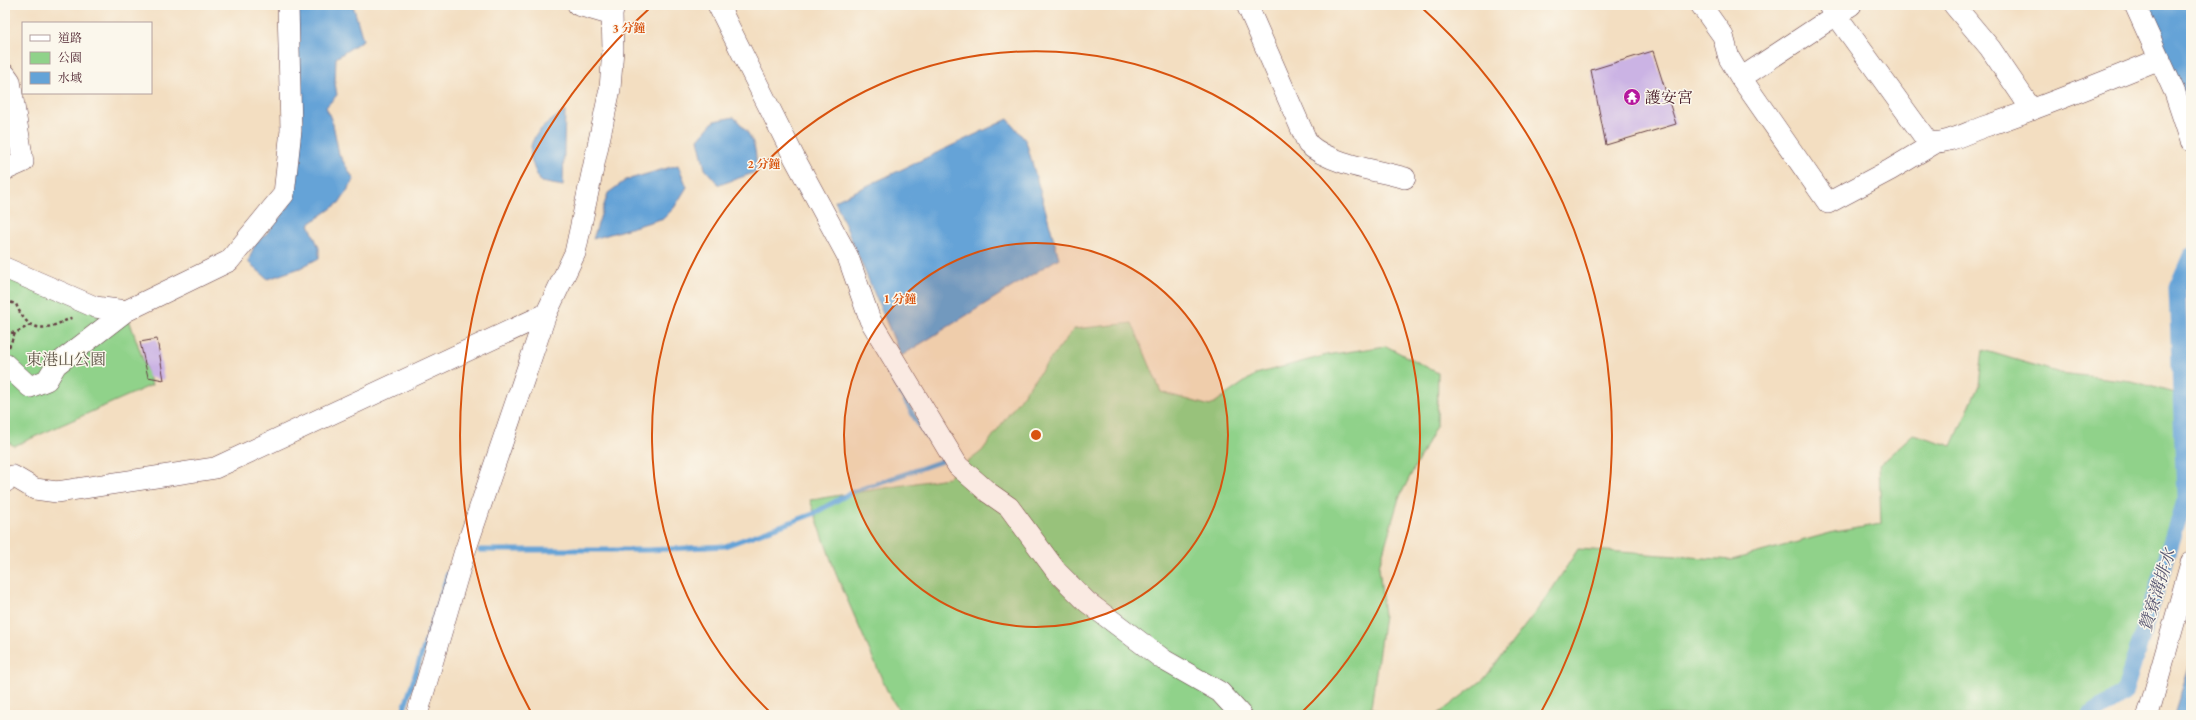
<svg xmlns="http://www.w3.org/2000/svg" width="2196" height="720" viewBox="0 0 2196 720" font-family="'EB Garamond','Noto Serif TC',serif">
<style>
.green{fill:#90d28a;stroke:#6d785a}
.water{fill:#65a3d7;stroke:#586181}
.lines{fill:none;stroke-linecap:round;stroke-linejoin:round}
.stream{stroke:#65a3d7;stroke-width:5}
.canal{stroke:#65a3d7;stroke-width:17}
.building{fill:#cbb3e4}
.minor-casing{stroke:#633c42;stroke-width:22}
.path{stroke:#633c42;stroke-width:2.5;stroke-dasharray:3 3;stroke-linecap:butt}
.minor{stroke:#fff;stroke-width:21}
.ring{fill:none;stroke:#d8530f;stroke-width:2}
.labels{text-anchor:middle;stroke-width:3;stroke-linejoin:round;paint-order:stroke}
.poi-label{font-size:16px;fill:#4a1f2b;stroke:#fbf7ec;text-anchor:start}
.park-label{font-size:16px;fill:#5f5548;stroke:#fbf7ec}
.water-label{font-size:17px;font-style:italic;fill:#555470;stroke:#fbf7ec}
.centre{fill:#d8530f;stroke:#fbf7ec;stroke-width:2}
.ring-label{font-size:12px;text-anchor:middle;font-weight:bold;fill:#d8530f;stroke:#fbf7ec;stroke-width:3;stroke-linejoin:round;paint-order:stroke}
</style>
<rect width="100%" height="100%" fill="#fbf7ec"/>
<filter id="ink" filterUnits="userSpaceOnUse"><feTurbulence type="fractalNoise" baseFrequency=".025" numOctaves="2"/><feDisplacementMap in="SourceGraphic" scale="8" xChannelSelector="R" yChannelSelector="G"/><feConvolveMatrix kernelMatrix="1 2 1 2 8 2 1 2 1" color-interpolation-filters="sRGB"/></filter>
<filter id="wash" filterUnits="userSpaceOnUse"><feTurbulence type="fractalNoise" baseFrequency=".012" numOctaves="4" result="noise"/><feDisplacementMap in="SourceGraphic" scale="16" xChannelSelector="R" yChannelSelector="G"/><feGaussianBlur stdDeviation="0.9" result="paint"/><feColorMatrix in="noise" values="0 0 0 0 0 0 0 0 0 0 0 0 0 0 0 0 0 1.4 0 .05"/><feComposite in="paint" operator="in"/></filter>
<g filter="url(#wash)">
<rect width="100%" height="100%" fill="#f3dec1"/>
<path class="green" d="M 5,268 L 126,311 L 152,385 L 14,446 L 5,440 Z
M 1132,323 L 1161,392 L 1210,406 L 1256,374 L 1327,355 L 1386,346 L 1438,373 L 1437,424 L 1399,498 L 1379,566 L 1384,616 L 1371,707 L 1386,715 L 902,715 L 889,695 L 836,574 L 810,500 L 947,478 L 982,451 L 1030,385 L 1074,329 Z
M 1983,350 L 2060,373 L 2132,381 L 2181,395 L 2185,498 L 2140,644 L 2113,700 L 2092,715 L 1437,715 L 1484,679 L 1547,597 L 1578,549 L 1732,560 L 1834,532 L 1881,524 L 1879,465 L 1913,434 L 1952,446 L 1979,385 Z"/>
<path class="water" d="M 297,5 L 353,5 L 363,40 L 336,58 L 335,83 L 337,95 L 326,107 L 333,124 L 339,154 L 354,180 L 339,203 L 309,224 L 319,248 L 319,258 L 300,268 L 268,279 L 248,262 L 255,244 L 268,232 L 289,206 L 297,161 Z
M 2138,5 L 2191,5 L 2191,112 Z
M 565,111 L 563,186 L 541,182 C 519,144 534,132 565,111 Z
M 734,117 C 753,137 757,144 756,172 L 719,185 L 705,169 L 698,139 L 714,121 Z
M 1008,119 L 1026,141 L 1059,258 L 901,356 L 835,201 Z
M 678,165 L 687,187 L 674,208 L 664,218 L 593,239 L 608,193 L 626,180 Z
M 2191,660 L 2191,715 L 2174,715 Z"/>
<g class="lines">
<path class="stream" d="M 792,175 L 801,192
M 865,329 L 921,429 L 933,444
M 480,550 L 649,550 L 725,546 L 813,514 L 852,492 L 948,459
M 402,715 L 448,573"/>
<path class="canal" d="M 2090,715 L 2124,693 L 2185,498 L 2177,288 L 2191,256"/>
</g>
<g id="blocks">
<path class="building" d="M 1653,51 L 1676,124 L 1606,145 L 1591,70 Z
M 157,339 L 164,380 L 148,377 L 140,342 Z"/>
</g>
</g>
<g filter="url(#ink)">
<use href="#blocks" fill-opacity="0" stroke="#633c42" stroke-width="1"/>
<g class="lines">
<g class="minor-casing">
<path id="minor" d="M 578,5 L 612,15
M 718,5 L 795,159 L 848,257 L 870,320 L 958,466 L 989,493 L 1009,507 L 1057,572 L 1087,602 L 1164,660 L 1220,692 L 1241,715
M 1247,5 L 1308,144 C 1330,164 1375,170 1405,178
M 1701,5 L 1723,36 L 1729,58 L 1741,78 L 1828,203 L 1890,170 L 1935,143
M 1829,5 L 1928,142 C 1945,145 1966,133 1983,127 C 2043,107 2101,83 2160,59
M 1954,5 L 1990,48 L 2032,110
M 2135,5 L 2175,93 L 2191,141
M 5,74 L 10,81 L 23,162 L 5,170
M 1741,78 L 1851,5
M 5,268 L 95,307 L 126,311 L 229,261 L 284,194 L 291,130 L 288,5
M 5,364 L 30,387 L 47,380 L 56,365 L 126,311
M 5,482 L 13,476 L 35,489 L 57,492 L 215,468 L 546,314
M 417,715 L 464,554 L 546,314 L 575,253 L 610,89 L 613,49 L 612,15 L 614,5
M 2148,715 L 2191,563"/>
</g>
<path class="path" d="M 5,301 L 16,304 C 29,336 47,330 73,317
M 5,332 L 15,333
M 9,347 L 15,333 L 30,325"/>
<use href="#minor" class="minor"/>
</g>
</g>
<circle cx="1036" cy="435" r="192" fill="#d8530f" fill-opacity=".12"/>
<g class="ring">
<circle cx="1036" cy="435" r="192"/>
<path d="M772 714A384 384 0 1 1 1300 714"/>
<path d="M532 714A576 576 0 0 1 651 7M1421 7A576 576 0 0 1 1540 714"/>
</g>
<defs>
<g id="temple-disc" transform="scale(0.9)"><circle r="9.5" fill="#b5179e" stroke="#fbf7ec"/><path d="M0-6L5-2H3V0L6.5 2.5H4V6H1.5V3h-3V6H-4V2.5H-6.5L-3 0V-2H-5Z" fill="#fff"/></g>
</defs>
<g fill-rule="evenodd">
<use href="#temple-disc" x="1632" y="97"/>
</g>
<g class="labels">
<g class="poi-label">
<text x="1645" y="103">護安宮</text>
</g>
<g class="park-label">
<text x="66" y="365">東港山公園</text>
</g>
<g class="water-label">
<text transform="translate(2157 590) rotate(-73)" y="6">贊寮溝排水</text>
</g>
</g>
<circle cx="1036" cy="435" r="6" class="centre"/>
<g class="ring-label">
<text x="629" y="32">3 分鐘</text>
<text x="764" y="168">2 分鐘</text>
<text x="900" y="303">1 分鐘</text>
</g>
<rect width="2196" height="720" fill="none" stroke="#fbf7ec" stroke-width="20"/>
<rect x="22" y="22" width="130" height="72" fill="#fbf7ec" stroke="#b4a19f"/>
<rect x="30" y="35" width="20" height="6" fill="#ffffff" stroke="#b4a19f"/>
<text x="58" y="42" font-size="12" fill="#4a1f2b">道路</text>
<rect x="30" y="52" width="20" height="12" fill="#90d28a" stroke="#b4a19f"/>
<text x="58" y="62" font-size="12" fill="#4a1f2b">公園</text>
<rect x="30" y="72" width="20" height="12" fill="#65a3d7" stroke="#b4a19f"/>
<text x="58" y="82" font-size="12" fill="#4a1f2b">水域</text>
</svg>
